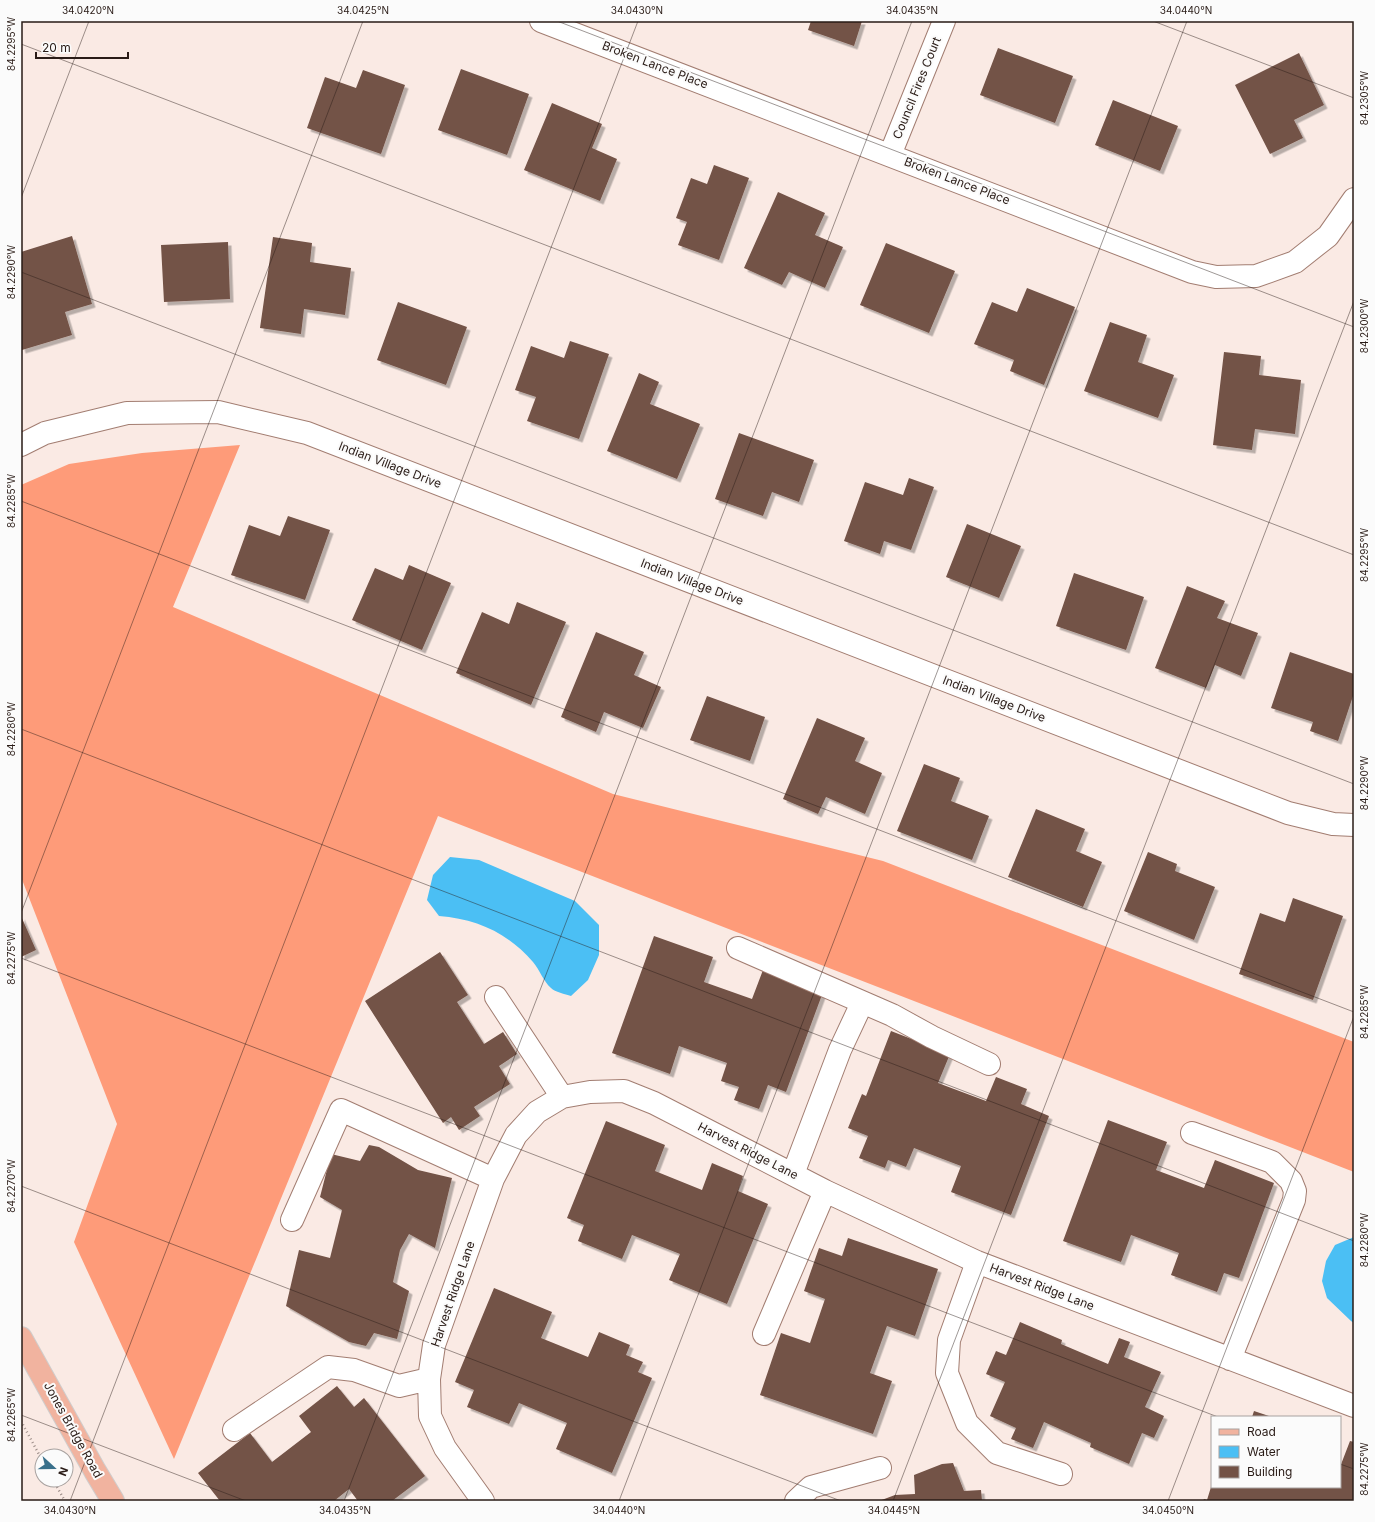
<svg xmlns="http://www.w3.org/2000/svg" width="1375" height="1522" viewBox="0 0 1375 1522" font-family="Inter,sans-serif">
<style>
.forest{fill:#fe9b79}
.water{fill:#4bbff4}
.building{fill:#735246;filter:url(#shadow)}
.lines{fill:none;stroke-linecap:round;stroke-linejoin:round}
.minor-casing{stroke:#a27d71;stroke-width:24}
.major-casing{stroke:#d0cdcc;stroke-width:24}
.path{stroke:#9d8e89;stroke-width:2.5;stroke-dasharray:1 3;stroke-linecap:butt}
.minor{stroke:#fff;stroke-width:22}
.major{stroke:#f1b39f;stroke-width:22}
.ticks{fill:none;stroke:#291b16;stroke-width:1;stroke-opacity:0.45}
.labels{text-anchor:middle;stroke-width:4;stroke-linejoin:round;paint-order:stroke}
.street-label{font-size:12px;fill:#291b16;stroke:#fbfbfb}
.neatline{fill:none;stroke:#291b16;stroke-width:1.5}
.ticks-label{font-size:10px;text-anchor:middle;fill:#291b16}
</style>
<defs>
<filter id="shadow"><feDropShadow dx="3.5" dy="3.5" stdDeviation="0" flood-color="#0004"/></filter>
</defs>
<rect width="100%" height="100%" fill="#faeae4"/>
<path class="forest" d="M 240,445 L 173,607 L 613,794 L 883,861 L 1354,1042 L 1354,1172 L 438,816 L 174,1459 L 74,1242 L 117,1124 L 21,877 L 21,485 L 69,464 L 142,453 Z"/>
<path class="water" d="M 450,857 L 479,860 L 575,901 L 599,925 L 599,955 L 588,980 L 571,996 C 565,994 555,992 551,988 C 543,981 540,970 533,962 C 508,933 477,919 439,916 L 427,900 L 433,875 Z
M 1354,1237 L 1354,1323 L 1351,1321 L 1327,1298 L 1322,1281 L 1326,1261 L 1335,1245 Z"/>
<path class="building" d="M 811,21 L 862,21 L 854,46 L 808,30 Z
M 998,48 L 1073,76 L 1055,123 L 980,95 Z
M 1299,53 L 1324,105 L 1294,120 L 1303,138 L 1270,154 L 1235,85 Z
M 461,69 L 529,94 L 507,155 L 438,130 Z
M 363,70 L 405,85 L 381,154 L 307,128 L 325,77 L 356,88 Z
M 1113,100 L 1178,126 L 1160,171 L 1095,145 Z
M 552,103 L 602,124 L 592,148 L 617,159 L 600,201 L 524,170 Z
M 714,165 L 749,178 L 719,260 L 678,245 L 687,222 L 676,218 L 691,178 L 707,184 Z
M 778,192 L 825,213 L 815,235 L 843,247 L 825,288 L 789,272 L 782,285 L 744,268 Z
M 72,236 L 92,304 L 65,312 L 72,335 L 22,350 L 21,345 L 21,252 Z
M 273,237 L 312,243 L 310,262 L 351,268 L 345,315 L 304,309 L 301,334 L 260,328 Z
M 228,242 L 230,299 L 164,302 L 161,245 Z
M 886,243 L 955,271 L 929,333 L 860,305 Z
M 1027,288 L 1075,307 L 1044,385 L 1010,371 L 1014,360 L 974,344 L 992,302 L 1017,312 Z
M 398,302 L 467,327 L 446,385 L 377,360 Z
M 1110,322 L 1147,335 L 1138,362 L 1174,375 L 1158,418 L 1084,391 Z
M 570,341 L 609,354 L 579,439 L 527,421 L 536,397 L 515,390 L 531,346 L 564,358 Z
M 1224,352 L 1261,356 L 1259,375 L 1301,380 L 1295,434 L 1255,429 L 1252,450 L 1213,445 Z
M 639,373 L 659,382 L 650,404 L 700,424 L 677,479 L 607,451 Z
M 739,433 L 814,460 L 799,502 L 772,492 L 763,516 L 715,499 Z
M 909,478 L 934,487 L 911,550 L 884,541 L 880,554 L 844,541 L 865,482 L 903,495 Z
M 288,516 L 330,530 L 305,600 L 231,575 L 249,525 L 280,536 Z
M 967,524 L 1021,546 L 999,598 L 946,577 Z
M 409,565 L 451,583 L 422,650 L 352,620 L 375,568 L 403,580 Z
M 1074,573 L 1144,597 L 1126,650 L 1056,626 Z
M 1187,586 L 1225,601 L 1217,618 L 1258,633 L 1241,676 L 1215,665 L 1206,688 L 1155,668 Z
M 517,602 L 566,622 L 531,705 L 456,673 L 482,612 L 509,624 Z
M 596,632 L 644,652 L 634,675 L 661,687 L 643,728 L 604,712 L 596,732 L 561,717 Z
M 1290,652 L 1354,674 L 1354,693 L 1338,741 L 1310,731 L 1313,722 L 1271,708 Z
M 707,696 L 765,717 L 750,761 L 690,740 Z
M 817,718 L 865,738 L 855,761 L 882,773 L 865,814 L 826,797 L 818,814 L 783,799 Z
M 924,764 L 960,778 L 951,801 L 989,816 L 972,860 L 897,831 Z
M 1036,809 L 1085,829 L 1076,851 L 1102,862 L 1083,907 L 1008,877 Z
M 1148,852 L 1177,864 L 1175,871 L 1215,887 L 1194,940 L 1124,911 Z
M 1293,898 L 1343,916 L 1313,1000 L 1239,974 L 1260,913 L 1285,922 Z
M 21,916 L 36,950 L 21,957 Z
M 654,936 L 713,957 L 704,982 L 752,999 L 763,970 L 823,992 L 786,1092 L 768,1085 L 759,1109 L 734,1100 L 739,1087 L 721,1081 L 727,1063 L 679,1046 L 670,1074 L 612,1053 Z
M 440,952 L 468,995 L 457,1002 L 484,1044 L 503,1032 L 517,1054 L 499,1066 L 510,1084 L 474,1107 L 480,1116 L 459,1130 L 451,1117 L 443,1123 L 365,1001 Z
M 891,1031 L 950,1054 L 938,1083 L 986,1101 L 996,1077 L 1027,1089 L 1021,1104 L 1049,1116 L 1011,1215 L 951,1192 L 961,1166 L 914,1148 L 906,1167 L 888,1160 L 885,1168 L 859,1158 L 868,1136 L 848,1128 L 862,1094 L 866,1096 Z
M 1108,1120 L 1167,1142 L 1156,1170 L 1204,1188 L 1215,1160 L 1274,1183 L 1239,1278 L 1224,1273 L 1217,1292 L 1171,1275 L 1179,1253 L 1131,1235 L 1121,1262 L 1063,1241 Z
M 606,1121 L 665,1145 L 655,1171 L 702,1190 L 712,1163 L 743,1176 L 738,1191 L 768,1204 L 727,1304 L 669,1280 L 680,1254 L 632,1235 L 622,1259 L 578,1241 L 584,1225 L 567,1218 Z
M 369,1145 L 379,1147 L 418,1170 L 452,1178 L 435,1248 L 409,1234 L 400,1250 L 393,1282 L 409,1291 L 397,1339 L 374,1333 L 366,1346 L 349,1342 L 286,1306 L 299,1250 L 330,1258 L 342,1210 L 320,1197 L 331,1154 L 360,1161 Z
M 848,1238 L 938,1269 L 915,1336 L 887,1326 L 870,1373 L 892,1381 L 873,1434 L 760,1395 L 781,1333 L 810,1343 L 825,1299 L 804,1291 L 819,1248 L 842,1256 Z
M 494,1288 L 552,1312 L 541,1338 L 588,1357 L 599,1332 L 630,1345 L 626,1355 L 643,1362 L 638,1372 L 652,1378 L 612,1473 L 556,1449 L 567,1423 L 519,1403 L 509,1424 L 467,1407 L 474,1390 L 455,1382 Z
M 1020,1322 L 1062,1340 L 1061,1344 L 1108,1364 L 1119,1338 L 1130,1342 L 1124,1357 L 1161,1372 L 1145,1407 L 1164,1416 L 1154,1438 L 1142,1433 L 1129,1464 L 1090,1447 L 1091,1443 L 1044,1422 L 1033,1448 L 1011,1439 L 1016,1428 L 990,1416 L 1005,1382 L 986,1374 L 996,1351 L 1006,1355 Z
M 337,1386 L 354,1407 L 364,1398 L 425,1476 L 392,1501 L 358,1501 L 349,1489 L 334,1501 L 220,1501 L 198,1473 L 250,1433 L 272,1462 L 311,1432 L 299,1416 Z
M 1254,1411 L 1272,1417 L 1252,1417 Z
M 1350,1441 L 1354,1442 L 1354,1501 L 1203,1501 L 1204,1499 L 1207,1500 L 1211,1487 L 1340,1487 L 1340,1467 Z
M 953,1463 L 964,1491 L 981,1490 L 982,1501 L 879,1501 L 895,1495 L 915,1494 L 914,1475 L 942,1464 Z"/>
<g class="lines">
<g class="minor-casing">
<path id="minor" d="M 541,21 L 1192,272 L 1216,277 L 1256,276 L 1295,262 L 1328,236 L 1354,199
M 890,155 L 944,21
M 21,445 L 45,433 L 127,413 L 218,412 L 307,433 L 1288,813 L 1333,824 L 1354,825
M 738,948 L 892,1015 L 932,1037 L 989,1064
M 496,997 L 562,1097
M 1192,1133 L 1272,1162 L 1291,1181 L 1295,1191 L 1294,1200 L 1230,1359
M 793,1174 L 840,1050 L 862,1003
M 292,1220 L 341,1110 L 493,1179
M 977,1262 L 949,1340 L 947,1373 L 967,1423 L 997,1453 L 1061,1474
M 764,1334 L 825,1191
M 234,1430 L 328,1367 L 354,1370 L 399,1386 L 429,1379
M 483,1501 L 445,1448 L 430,1416 L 429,1379 L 434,1345 L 493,1179 L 516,1135 L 537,1112 L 562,1097 L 590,1092 L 624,1091 L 654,1103 L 825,1191 L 977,1262 L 1354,1406
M 796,1501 L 811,1487 L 880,1468"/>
</g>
<g class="major-casing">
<path id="major" d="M 21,1338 L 95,1471 L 113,1501"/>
</g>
<path class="path" d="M 21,1421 L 42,1460
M 53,1480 L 65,1501"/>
<use href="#minor" class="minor"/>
<use href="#major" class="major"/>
</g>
<path class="ticks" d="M 557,21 L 1354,327M 1153,21 L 1354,98M 21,44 L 1354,555M 21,198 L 89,21M 21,272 L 1354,784M 21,501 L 1354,1012M 21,729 L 1354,1241M 21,913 L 363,21M 21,958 L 1218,1417M 21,1186 L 841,1501M 21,1415 L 246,1501M 1340,1464 L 1354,1469M 70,1501 L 638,21M 344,1501 L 912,21M 619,1501 L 1187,21M 893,1501 L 1354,301M 1168,1501 L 1354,1016"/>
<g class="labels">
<g class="street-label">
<text transform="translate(655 65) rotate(21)" y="4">Broken Lance Place</text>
<text transform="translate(917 88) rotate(-68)" y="4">Council Fires Court</text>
<text transform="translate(957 181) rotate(21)" y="4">Broken Lance Place</text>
<text transform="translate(390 465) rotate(21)" y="4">Indian Village Drive</text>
<text transform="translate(692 582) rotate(21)" y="4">Indian Village Drive</text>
<text transform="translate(994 699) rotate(21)" y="4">Indian Village Drive</text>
<text transform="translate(748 1151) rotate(27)" y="4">Harvest Ridge Lane</text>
<text transform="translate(1042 1287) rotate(21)" y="4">Harvest Ridge Lane</text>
<text transform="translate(453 1294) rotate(-71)" y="4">Harvest Ridge Lane</text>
<text transform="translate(73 1430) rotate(61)" y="4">Jones Bridge Road</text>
</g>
</g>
<rect width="1375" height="1522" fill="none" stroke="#fbfbfb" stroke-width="44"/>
<rect x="1211" y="1416" width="130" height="72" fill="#fbfbfb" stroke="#a7a19f"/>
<rect x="1219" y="1429" width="20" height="6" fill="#f1b39f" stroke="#a7a19f"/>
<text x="1247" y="1436" font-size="12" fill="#291b16">Road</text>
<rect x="1219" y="1446" width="20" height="12" fill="#4bbff4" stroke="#a7a19f"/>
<text x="1247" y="1456" font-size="12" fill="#291b16">Water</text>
<rect x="1219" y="1466" width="20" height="12" fill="#735246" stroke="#a7a19f"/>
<text x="1247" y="1476" font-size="12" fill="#291b16">Building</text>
<g transform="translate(54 1468) rotate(111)"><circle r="19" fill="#fbfbfb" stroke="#a7a19f"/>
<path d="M0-3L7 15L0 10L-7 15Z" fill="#39708b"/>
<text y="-6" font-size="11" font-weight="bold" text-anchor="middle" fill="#291b16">N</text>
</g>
<path d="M36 52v6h92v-6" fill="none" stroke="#291b16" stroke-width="2"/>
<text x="42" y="52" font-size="12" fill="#291b16" stroke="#fbfbfb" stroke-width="3" paint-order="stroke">20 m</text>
<rect x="22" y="22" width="1331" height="1478" class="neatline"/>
<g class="ticks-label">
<text x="88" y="14">34.0420°N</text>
<text x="363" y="14">34.0425°N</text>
<text x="637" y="14">34.0430°N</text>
<text x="912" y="14">34.0435°N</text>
<text x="1186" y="14">34.0440°N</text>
<text transform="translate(11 44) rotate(-90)" y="4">84.2295°W</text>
<text transform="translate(1364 98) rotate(-90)" y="4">84.2305°W</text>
<text transform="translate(11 272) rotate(-90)" y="4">84.2290°W</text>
<text transform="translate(1364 326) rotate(-90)" y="4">84.2300°W</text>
<text transform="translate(11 501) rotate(-90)" y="4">84.2285°W</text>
<text transform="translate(1364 555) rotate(-90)" y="4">84.2295°W</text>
<text transform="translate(11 729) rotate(-90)" y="4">84.2280°W</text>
<text transform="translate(1364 783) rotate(-90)" y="4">84.2290°W</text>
<text transform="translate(11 958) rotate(-90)" y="4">84.2275°W</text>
<text transform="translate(1364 1012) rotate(-90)" y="4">84.2285°W</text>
<text transform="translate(11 1186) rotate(-90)" y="4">84.2270°W</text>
<text transform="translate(1364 1240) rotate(-90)" y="4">84.2280°W</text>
<text transform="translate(11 1415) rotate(-90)" y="4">84.2265°W</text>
<text transform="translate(1364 1469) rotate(-90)" y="4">84.2275°W</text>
<text x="70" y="1514">34.0430°N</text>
<text x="345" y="1514">34.0435°N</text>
<text x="619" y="1514">34.0440°N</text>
<text x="894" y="1514">34.0445°N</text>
<text x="1168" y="1514">34.0450°N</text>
</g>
</svg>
